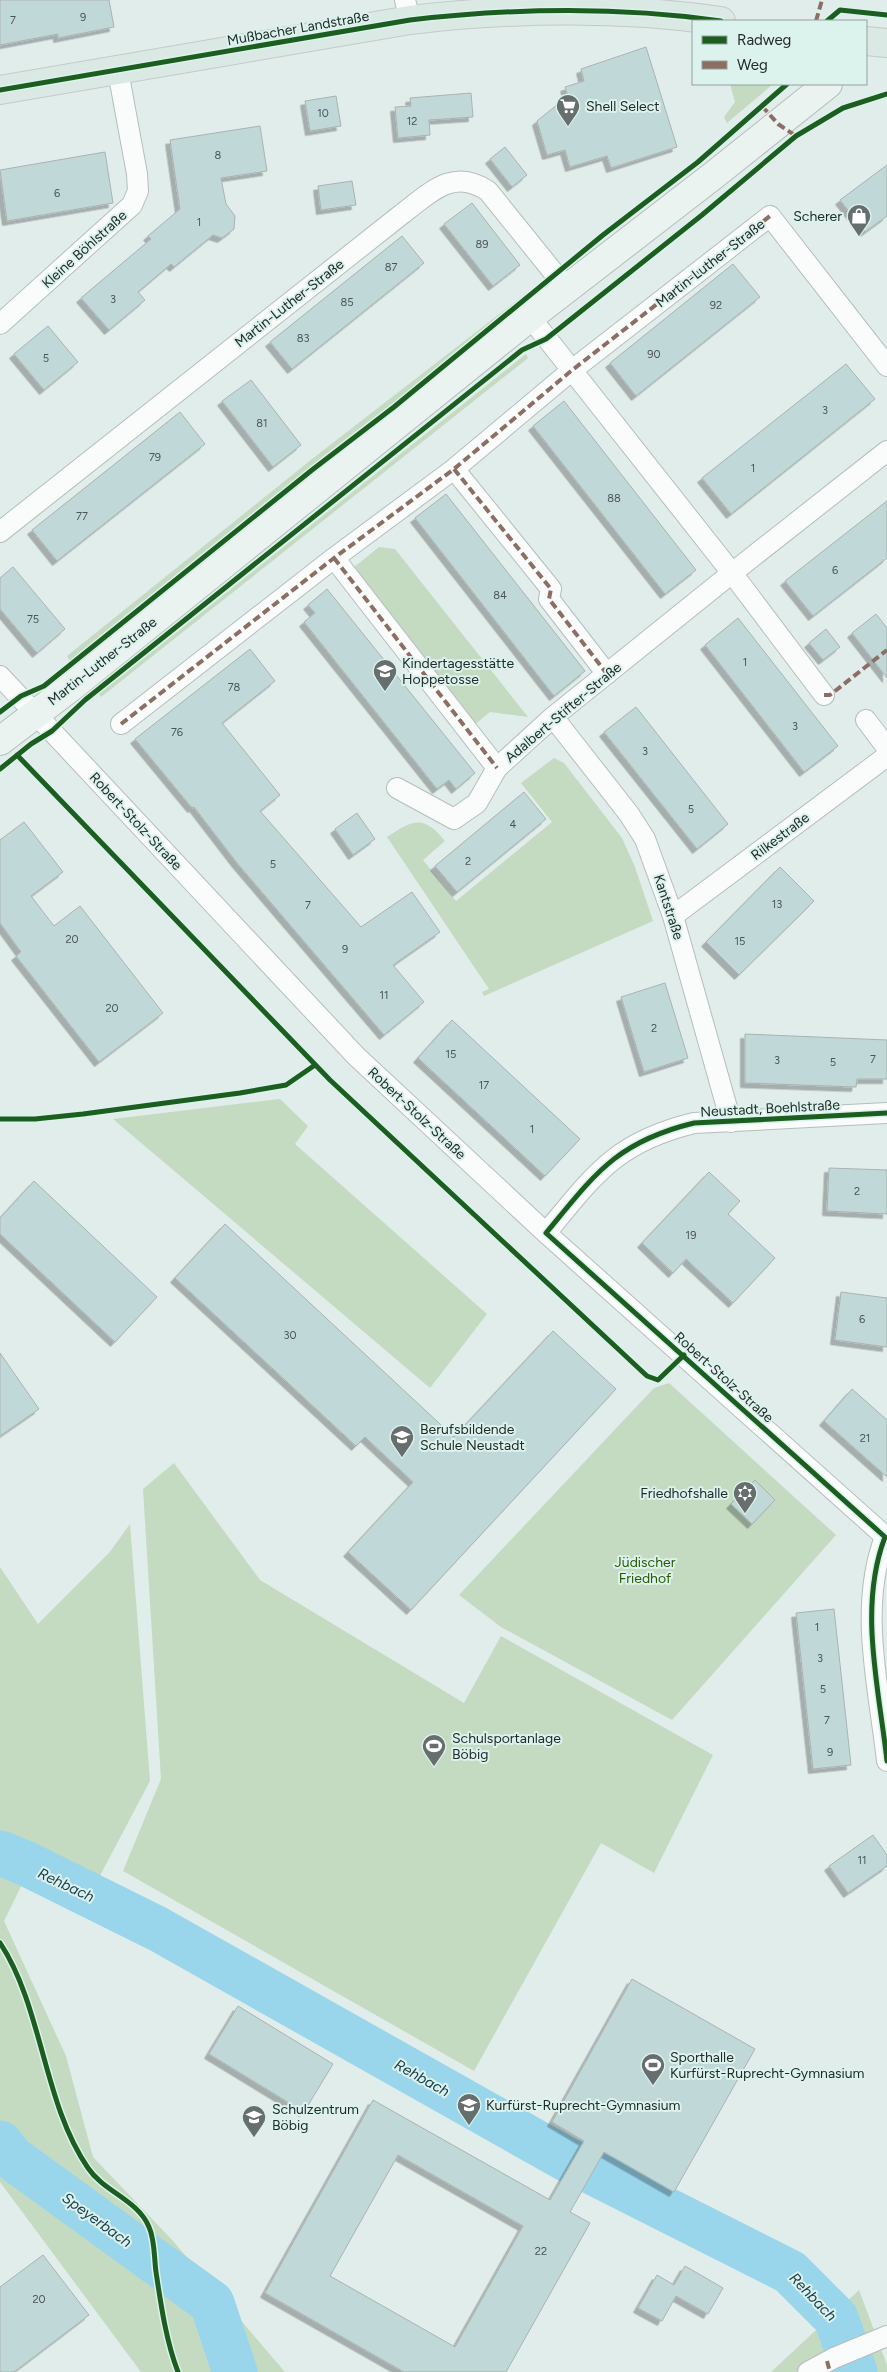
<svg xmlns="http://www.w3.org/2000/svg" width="887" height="2372" viewBox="0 0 887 2372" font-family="Figtree,sans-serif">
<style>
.green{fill:#c4dac1}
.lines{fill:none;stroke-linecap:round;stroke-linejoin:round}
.river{stroke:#99d6ec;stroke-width:45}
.building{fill:#c0d8d8;stroke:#a9b3b2;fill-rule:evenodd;filter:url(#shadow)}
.street-casing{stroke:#b5bebc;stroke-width:22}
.secondary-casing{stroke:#b5bebc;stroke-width:30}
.primary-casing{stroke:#c4cac9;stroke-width:30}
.street{stroke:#fafcfc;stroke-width:20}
.secondary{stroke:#eaf3ef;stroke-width:28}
.primary{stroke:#dae9e3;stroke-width:28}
.quiet{stroke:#8d6e63;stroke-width:4;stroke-dasharray:8 4;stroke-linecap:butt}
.cycleway-casing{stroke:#dcf2ed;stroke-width:8}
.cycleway{stroke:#1b5e20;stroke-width:5}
.labels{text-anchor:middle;stroke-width:4;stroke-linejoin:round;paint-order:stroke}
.number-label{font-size:11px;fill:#4a5655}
.street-label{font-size:14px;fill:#232b29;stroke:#dcf2ed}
.poi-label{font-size:14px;fill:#232b29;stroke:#dcf2ed;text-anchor:start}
.park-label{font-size:14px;fill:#295a01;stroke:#dcf2ed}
.water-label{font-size:15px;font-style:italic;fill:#1b404f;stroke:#dcf2ed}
</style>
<defs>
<filter id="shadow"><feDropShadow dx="-4.5" dy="4.5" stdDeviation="0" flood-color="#0004"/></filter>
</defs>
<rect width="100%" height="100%" fill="#e1edea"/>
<path class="green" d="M 730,84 L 773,84 L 727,123 L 724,117 L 735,102 Z
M 529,291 L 533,292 L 70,661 L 67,656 L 312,459 Z
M 526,354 L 528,358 L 101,697 L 99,694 Z
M 379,547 L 395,549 L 528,717 L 490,712 L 473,726 L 353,568 Z
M 554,758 L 564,763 L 622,838 L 635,867 L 653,921 L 484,996 L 482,992 L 489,989 L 387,837 C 413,820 423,814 445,841 L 423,860 L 456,901 L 552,822 L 521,783 Z
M 280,1099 L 308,1126 L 295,1144 L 487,1314 L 430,1388 L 113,1119 Z
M 669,1383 L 836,1535 L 672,1720 L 501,1627 L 459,1595 L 654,1388 Z
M 174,1463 L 260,1580 L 464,1703 L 501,1636 L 713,1755 L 654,1873 L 601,1843 L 474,2071 L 123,1871 L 161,1779 L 143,1489 Z
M 130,1524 L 150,1781 L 95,1885 L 39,1850 L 4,1921 L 66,2056 L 93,2157 L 173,2241 L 285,2372 L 141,2372 L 0,2182 L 0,1567 L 38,1624 L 109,1553 Z
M 859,2290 L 887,2365 L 887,2372 L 771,2372 Z"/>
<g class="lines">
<path class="river" d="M 0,1853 L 25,1863 L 158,1929 L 566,2159 L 790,2272 L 836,2318 L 855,2372
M 0,2143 L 12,2158 L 212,2303 L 235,2372"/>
</g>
<path class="building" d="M 0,0 L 109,0 L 114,27 L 58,38 L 58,34 L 0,45 Z
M 646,47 L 677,147 L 611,168 L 607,156 L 570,167 L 565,150 L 547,155 L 537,121 L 568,96 L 565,87 L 584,81 L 581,69 Z
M 471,93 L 473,117 L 429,120 L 430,135 L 398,138 L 395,107 L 411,106 L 410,98 Z
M 336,96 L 341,126 L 310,131 L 305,101 Z
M 260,126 L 267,171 L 221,178 L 226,204 L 235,216 L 234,229 L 222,238 L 213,235 L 174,267 L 171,264 L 138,292 L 145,300 L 109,330 L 81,298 L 151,239 L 148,236 L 180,209 L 170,140 Z
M 505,147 L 527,175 L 512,187 L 490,159 Z
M 105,152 L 113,203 L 7,221 L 0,170 Z
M 887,165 L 887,216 L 865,232 L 840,200 Z
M 352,181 L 356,205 L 321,210 L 318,186 Z
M 472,203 L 520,265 L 493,286 L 444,224 Z
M 402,236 L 424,263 L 292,369 L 270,342 Z
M 733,264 L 760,297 L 636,396 L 610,363 Z
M 48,326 L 78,362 L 44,390 L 14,354 Z
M 846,364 L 875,399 L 731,514 L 702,478 Z
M 251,380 L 301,445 L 273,467 L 222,401 Z
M 564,401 L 696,570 L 665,594 L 533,426 Z
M 180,412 L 205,444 L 57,561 L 32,530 Z
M 446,494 L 585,671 L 554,696 L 415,518 Z
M 887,501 L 887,558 L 813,616 L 785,581 Z
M 13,567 L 65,629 L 37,653 L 0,609 L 0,578 Z
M 327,589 L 475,773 L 456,789 L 449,780 L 437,789 L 304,622 L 315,613 L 308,605 Z
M 876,614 L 887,628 L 887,678 L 852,633 Z
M 738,618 L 838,746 L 804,772 L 705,645 Z
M 826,629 L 840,647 L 823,660 L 809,643 Z
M 250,649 L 275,681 L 222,723 L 280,795 L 260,811 L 361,927 L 412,892 L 440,932 L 393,965 L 424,1002 L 384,1035 L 237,863 L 194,807 L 192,808 L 135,739 Z
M 636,707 L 728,824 L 697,849 L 604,732 Z
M 524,792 L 546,819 L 457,892 L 435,866 Z
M 357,813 L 375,839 L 353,855 L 335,829 Z
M 24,822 L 63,872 L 31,896 L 54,926 L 80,906 L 163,1013 L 99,1062 L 16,956 L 21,952 L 0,923 L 0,840 Z
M 780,867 L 814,901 L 739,975 L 706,942 Z
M 665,983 L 688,1058 L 644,1072 L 621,997 Z
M 452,1020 L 580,1139 L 545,1176 L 418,1058 Z
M 745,1034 L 887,1040 L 887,1079 L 857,1079 L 856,1087 L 745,1083 Z
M 829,1168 L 887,1170 L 887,1214 L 827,1211 Z
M 709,1172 L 740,1201 L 728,1214 L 775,1258 L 733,1303 L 686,1259 L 673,1273 L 642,1243 Z
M 34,1181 L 157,1297 L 115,1342 L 0,1234 L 0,1218 Z
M 225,1224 L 454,1437 L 553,1331 L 616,1389 L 411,1610 L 348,1552 L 413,1482 L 365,1437 L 356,1446 L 175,1278 Z
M 841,1292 L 887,1298 L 887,1347 L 835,1340 Z
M 0,1353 L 39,1409 L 0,1436 Z
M 852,1389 L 887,1420 L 887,1477 L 824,1421 Z
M 755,1480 L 775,1500 L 752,1524 L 731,1504 Z
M 834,1609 L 851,1765 L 813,1769 L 796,1613 Z
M 873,1835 L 887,1855 L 887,1866 L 848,1893 L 829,1866 Z
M 632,1979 L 755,2049 L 674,2192 L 604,2152 L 570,2212 L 590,2223 L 506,2372 L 404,2372 L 265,2293 L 373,2100 L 550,2200 L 584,2141 L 552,2122 ZM 398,2155 L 523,2226 L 455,2347 L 330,2276 Z
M 238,2006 L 333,2064 L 304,2112 L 209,2054 Z
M 43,2255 L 89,2315 L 14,2372 L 0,2372 L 0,2287 Z
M 685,2266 L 723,2288 L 708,2314 L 676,2296 L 662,2321 L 638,2308 L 657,2275 L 674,2285 Z"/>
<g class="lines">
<g class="street-casing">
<path id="street" d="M 405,0 L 410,20
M 530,317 L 732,573 L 824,695
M 0,324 L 132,205 L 138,191 L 137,174 L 118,71
M 454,469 L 551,589 L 549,599 L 607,674
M 0,532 L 402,214 C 430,193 453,167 488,191 L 567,289
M 334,558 L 497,768
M 0,676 L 356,1056 L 546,1233 L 887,1538
M 553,717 L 629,814 L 645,839 L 673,916 L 731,1122
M 866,720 L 887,748
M 121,724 L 334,558 L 454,469 L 571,371 L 770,216 L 887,366
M 397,788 L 454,819 L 477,803 L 497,768 L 553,717 L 732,573 L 887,451
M 673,916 L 887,756
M 546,1233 C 595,1174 616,1142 694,1123 L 887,1113
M 885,1537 C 858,1608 879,1688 887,1761
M 808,2372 L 834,2358 L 887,2336"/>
</g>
<g class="secondary-casing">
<path id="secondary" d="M 0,741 L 75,684 L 530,317 L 714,175 L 828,84"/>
</g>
<g class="primary-casing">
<path id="primary" d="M 866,41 L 887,43
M 0,90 L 410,20 C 514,8 617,6 721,21"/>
</g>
<use href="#street" class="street"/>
<use href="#secondary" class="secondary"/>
<use href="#primary" class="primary"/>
<path class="quiet" d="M 816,21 L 822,0
M 762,106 L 778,124 L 796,136
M 454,469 L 551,589 L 549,599 L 607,674
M 334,558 L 497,768
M 824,695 L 830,695 L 887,650
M 121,724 L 334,558 L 454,469 L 571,371 L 770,216
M 827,2361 L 830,2372"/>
<g class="cycleway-casing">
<path id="cycleway" d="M 827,21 L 840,10 L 887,15
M 0,90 L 410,20 C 514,8 617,6 721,21
M 0,712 L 21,696 L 44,686 L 312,470 L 394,407 L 603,235 L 698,162 L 787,84
M 17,755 L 330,1080 L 647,1376 L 658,1380 L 684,1355
M 0,769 L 31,744 L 52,731 L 85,700 L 522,350 L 546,339 L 702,215 L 796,136 L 843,108 L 887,94
M 887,1113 L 694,1123 C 616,1142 595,1174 546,1233 L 885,1537 C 858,1608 879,1688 887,1761
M 0,1119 L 35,1119 L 83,1114 L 240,1093 L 286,1085 L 315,1065
M 0,1943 C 43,2008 43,2103 88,2168 C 104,2192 138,2200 149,2227 C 155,2240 154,2258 156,2272 C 161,2305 166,2341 178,2372"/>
</g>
<use href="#cycleway" class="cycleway"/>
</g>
<defs>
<g id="supermarket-pin" transform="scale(1.25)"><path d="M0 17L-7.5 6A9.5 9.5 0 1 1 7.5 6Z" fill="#666f6d" stroke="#dcf2ed"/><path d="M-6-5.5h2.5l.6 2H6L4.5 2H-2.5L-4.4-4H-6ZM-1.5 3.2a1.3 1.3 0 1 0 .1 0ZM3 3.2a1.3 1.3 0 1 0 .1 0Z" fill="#fff"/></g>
<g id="shop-pin" transform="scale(1.25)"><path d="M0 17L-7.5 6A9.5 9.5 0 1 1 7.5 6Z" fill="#666f6d" stroke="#dcf2ed"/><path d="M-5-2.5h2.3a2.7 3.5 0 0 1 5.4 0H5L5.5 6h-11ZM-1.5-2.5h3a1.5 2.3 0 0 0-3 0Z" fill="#fff"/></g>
<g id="school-pin" transform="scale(1.25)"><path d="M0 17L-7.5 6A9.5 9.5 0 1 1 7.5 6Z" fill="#666f6d" stroke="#dcf2ed"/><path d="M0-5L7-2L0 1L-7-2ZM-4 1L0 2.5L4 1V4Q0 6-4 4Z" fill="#fff"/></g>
<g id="synagogue-pin" transform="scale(1.25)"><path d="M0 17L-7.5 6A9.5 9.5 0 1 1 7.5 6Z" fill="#666f6d" stroke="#dcf2ed"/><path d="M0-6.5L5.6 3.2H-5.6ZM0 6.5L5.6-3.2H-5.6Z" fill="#fff"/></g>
<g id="stadium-pin" transform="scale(1.25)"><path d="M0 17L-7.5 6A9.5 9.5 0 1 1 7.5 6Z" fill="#666f6d" stroke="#dcf2ed"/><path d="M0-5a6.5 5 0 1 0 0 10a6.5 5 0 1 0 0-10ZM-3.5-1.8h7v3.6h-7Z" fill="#fff"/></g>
</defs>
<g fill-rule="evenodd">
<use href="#supermarket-pin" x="568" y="106"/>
<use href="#shop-pin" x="859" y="216"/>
<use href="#school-pin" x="385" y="671"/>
<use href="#school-pin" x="402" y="1437"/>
<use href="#synagogue-pin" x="745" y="1493"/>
<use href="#stadium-pin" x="434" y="1746"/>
<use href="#stadium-pin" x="653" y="2065"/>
<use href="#school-pin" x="469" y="2105"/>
<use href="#school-pin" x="254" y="2117"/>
</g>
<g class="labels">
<g class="number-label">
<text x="83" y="21">9</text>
<text x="13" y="24">7</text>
<text x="323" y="117">10</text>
<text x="412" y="125">12</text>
<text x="218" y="159">8</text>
<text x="57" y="197">6</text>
<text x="199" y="226">1</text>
<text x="482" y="248">89</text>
<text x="391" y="271">87</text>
<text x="113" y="303">3</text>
<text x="347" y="306">85</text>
<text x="716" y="309">92</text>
<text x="303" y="342">83</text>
<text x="654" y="358">90</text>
<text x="46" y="362">5</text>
<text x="825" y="414">3</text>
<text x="262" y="427">81</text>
<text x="155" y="461">79</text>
<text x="753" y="472">1</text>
<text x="614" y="502">88</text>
<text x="82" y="520">77</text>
<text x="835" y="574">6</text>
<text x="500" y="599">84</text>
<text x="33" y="623">75</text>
<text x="745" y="666">1</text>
<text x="234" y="691">78</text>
<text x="795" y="730">3</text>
<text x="177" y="736">76</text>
<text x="645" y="755">3</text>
<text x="691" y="813">5</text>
<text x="513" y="828">4</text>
<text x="468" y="865">2</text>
<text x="273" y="868">5</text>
<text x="777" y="908">13</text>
<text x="308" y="909">7</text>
<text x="72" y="943">20</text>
<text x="740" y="945">15</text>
<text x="345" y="953">9</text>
<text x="384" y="999">11</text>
<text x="112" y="1012">20</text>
<text x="654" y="1032">2</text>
<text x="451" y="1058">15</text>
<text x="873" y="1063">7</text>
<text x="777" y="1064">3</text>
<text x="833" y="1066">5</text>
<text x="484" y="1089">17</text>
<text x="532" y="1133">1</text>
<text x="857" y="1195">2</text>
<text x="691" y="1239">19</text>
<text x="862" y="1323">6</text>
<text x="290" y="1339">30</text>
<text x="865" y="1442">21</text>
<text x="817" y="1631">1</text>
<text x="820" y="1662">3</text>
<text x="823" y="1693">5</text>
<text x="827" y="1724">7</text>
<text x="830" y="1756">9</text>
<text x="862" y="1864">11</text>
<text x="541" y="2255">22</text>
<text x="39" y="2303">20</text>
</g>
<g class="street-label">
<text transform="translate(298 28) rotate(-10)" y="5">Mußbacher Landstraße</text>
<text transform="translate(84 249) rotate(-42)" y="5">Kleine Böhlstraße</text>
<text transform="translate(710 263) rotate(-38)" y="5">Martin-Luther-Straße</text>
<text transform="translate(289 303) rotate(-38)" y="5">Martin-Luther-Straße</text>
<text transform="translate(102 661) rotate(-38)" y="5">Martin-Luther-Straße</text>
<text transform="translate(563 712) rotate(-40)" y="5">Adalbert-Stifter-Straße</text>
<text transform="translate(136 821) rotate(47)" y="5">Robert-Stolz-Straße</text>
<text transform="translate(780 836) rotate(-37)" y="5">Rilkestraße</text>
<text transform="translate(669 907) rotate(72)" y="5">Kantstraße</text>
<text transform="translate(770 1108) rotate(-3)" y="5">Neustadt, Boehlstraße</text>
<text transform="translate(417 1113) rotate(43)" y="5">Robert-Stolz-Straße</text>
<text transform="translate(724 1377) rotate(42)" y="5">Robert-Stolz-Straße</text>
</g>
<g class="poi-label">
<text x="586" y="111">Shell Select</text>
<text x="842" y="221" text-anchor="end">Scherer</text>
<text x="402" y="668">Kindertagesstätte<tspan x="402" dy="16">Hoppetosse</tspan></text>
<text x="420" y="1434">Berufsbildende<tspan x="420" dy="16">Schule Neustadt</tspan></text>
<text x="728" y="1498" text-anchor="end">Friedhofshalle</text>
<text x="452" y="1743">Schulsportanlage<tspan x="452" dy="16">Böbig</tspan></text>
<text x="670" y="2062">Sporthalle<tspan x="670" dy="16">Kurfürst-Ruprecht-Gymnasium</tspan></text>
<text x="486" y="2110">Kurfürst-Ruprecht-Gymnasium</text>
<text x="272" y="2114">Schulzentrum<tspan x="272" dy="16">Böbig</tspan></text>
</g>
<g class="park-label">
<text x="645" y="1567">Jüdischer<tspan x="645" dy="16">Friedhof</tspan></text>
</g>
<g class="water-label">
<text transform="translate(66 1885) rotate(25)" y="5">Rehbach</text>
<text transform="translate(422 2078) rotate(29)" y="5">Rehbach</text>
<text transform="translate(97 2220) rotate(36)" y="5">Speyerbach</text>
<text transform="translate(813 2297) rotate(46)" y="5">Rehbach</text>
</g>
</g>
<rect x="692" y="20" width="175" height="65" fill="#dcf2ed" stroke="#92a29f"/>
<rect x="702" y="36" width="25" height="8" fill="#1b5e20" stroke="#92a29f"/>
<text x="737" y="45" font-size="15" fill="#232b29">Radweg</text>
<rect x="702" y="61" width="25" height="8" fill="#8d6e63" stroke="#92a29f"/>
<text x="737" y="70" font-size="15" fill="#232b29">Weg</text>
</svg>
